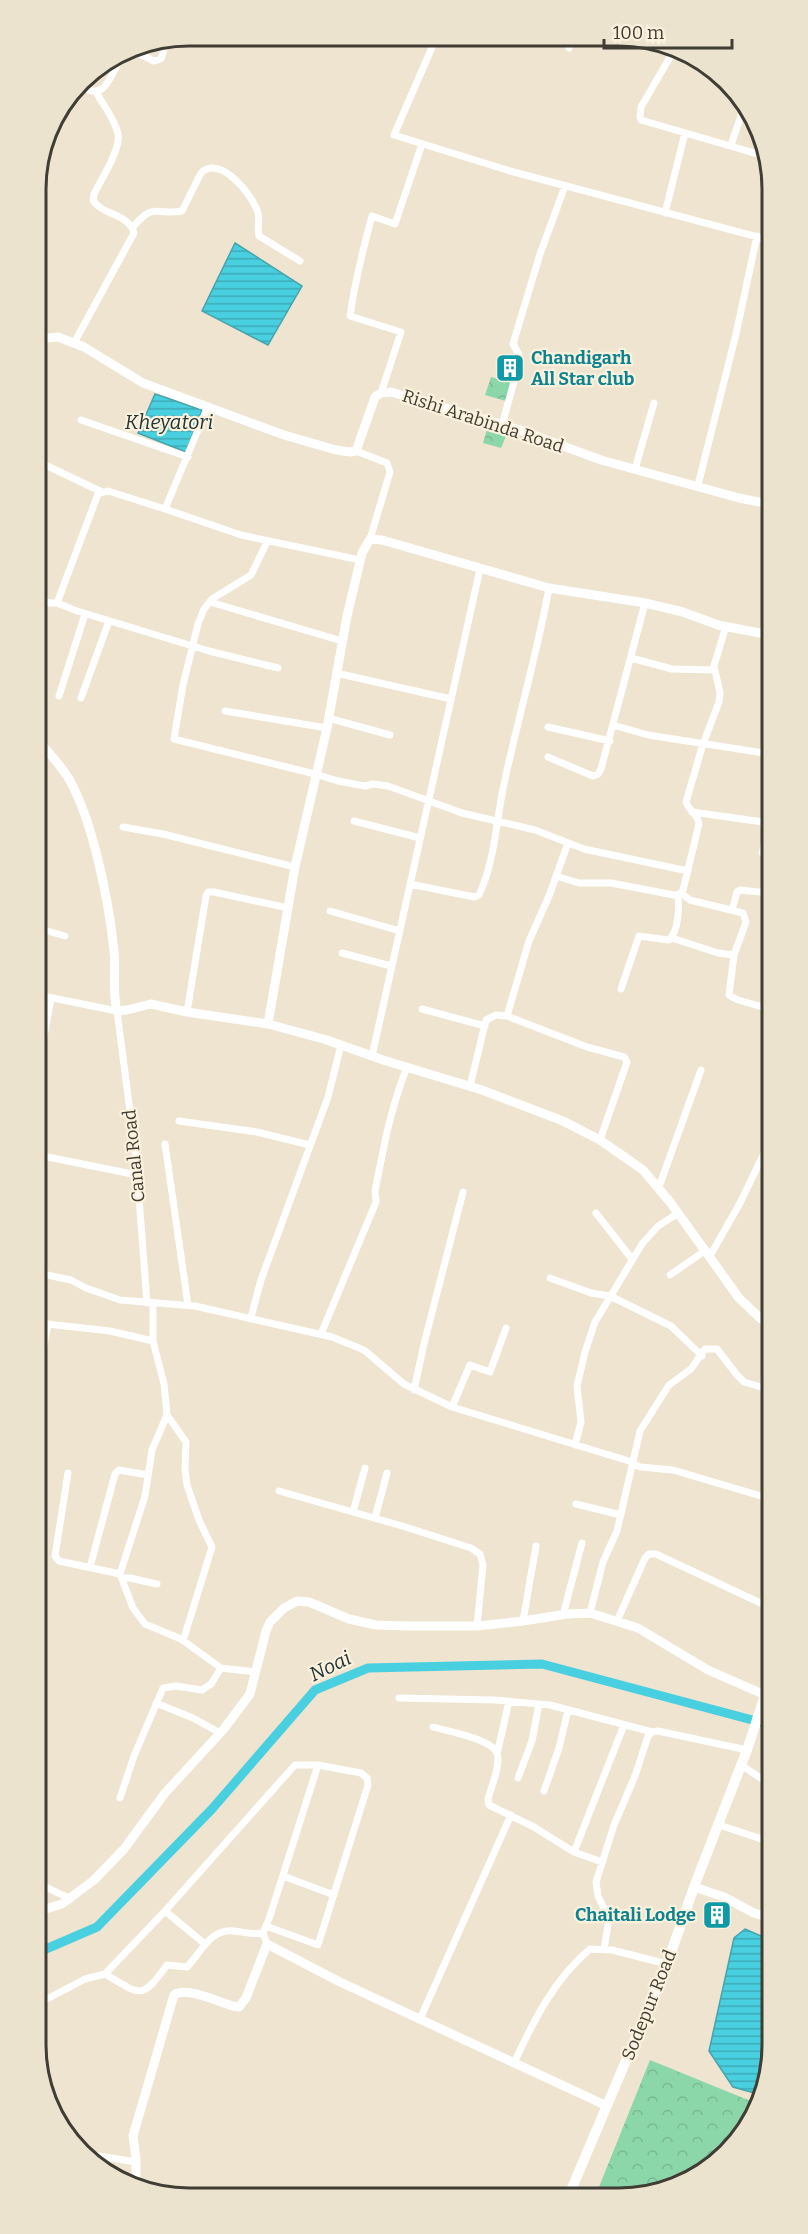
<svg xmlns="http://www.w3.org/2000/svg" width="808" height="2234" viewBox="0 0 808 2234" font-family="Bitter,serif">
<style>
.park{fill:url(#park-crowns)}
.water{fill:url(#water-rules);stroke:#46a4ac;stroke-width:1.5}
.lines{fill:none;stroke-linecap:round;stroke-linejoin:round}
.canal{stroke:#49d0e0;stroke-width:9}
.street{stroke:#fff;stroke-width:7}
.secondary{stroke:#fff;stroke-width:9}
.primary{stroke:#fff;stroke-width:10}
.labels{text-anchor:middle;stroke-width:4.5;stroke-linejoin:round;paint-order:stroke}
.culture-label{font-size:18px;font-weight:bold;fill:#0d838f;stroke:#fbf1dc;text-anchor:start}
.street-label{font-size:18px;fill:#403d34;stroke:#fbf1dc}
.water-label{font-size:20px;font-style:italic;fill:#203639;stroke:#fbf1dc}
.rim{fill:none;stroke:#403d34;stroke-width:3}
</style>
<defs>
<pattern id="park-crowns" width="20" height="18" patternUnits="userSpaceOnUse" patternTransform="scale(1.5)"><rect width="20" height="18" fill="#8bd7aa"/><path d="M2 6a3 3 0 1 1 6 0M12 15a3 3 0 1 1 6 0" fill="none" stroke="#79b993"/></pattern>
<pattern id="water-rules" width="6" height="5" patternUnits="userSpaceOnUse" patternTransform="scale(1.5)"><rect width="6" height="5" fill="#49d0e0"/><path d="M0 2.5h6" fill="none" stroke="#3eaab6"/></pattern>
</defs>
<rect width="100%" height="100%" fill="#eee4cf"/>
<path class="park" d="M 491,377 L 512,383 L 506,401 L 485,395 Z
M 489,423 L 509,429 L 501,448 L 483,443 Z
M 650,2060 L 753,2102 L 734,2145 L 696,2177 L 649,2195 L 603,2195 L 597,2192 Z"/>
<path class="water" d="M 235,243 L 302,286 L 268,345 L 202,311 Z
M 155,394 L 202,410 L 186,452 L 138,433 Z
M 745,1929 L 772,1941 L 772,2054 L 762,2095 L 733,2087 L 709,2051 L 734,1938 Z"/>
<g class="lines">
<path class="canal" d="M 39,1952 L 97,1927 L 212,1809 L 315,1690 L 368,1668 L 542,1664 L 771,1725"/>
<path class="street" d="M 436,38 L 394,135 L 510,171 L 769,240
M 569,48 L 573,39
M 126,51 L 129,49 L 154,61 L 161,59 L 167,40
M 673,52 L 641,107 L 640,117 L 641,120 L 768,157
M 80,85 C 107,106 112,69 124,52
M 731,145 L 743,110
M 665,213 L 685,133
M 133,227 C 155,201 155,216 182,211 L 201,173 C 220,154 253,195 258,213 C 260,221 257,228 259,236 L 300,261
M 74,343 L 134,233 C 130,214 101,215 93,200 L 94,194 C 101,180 121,149 118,134 C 115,119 103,105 96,92
M 381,393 L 401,332 L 350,316 C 355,282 363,249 372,216 L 395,224 L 422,144
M 81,420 L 188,457
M 502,425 L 520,360 L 518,353 L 513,344 L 540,254 L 565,186
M 356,451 L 387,463 L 390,472 L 370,539
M 37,461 L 102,492
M 635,469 L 654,403
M 698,485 L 736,334 L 757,236
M 165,509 L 241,535 L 360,560
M 267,542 L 251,575 L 212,599 L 204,609 L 198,624 L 183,685 L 174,739 L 315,774 L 338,781 L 365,786 L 373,784 L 388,786 L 462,813 L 535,830 L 584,849 L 688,871
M 37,598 L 49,603 L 57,603 L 98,494 L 108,491 L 165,509 L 208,406
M 210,602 L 342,641
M 57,603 L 77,611 L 209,651 L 278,668
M 631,658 L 672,669 L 714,670
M 336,673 L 451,699
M 768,689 L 770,689
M 59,696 L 85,614
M 81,698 L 109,621
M 225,711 L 327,728
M 328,718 L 390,735
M 613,725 L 648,735 L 770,754
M 548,727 L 610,741
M 548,757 L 593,776 L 598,774 L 601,769 L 645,603
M 692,812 L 770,823
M 354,821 L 420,838
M 770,823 L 762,853 L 770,858
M 123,827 L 163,834 L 295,867
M 556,876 L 579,883 L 611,883 L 674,895 L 681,893 L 683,890 L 699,824 C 698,814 689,811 686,802 L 703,744 L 719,702 L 720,693 L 714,666 L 726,626
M 410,884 L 474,897 L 479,895 C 495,861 496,821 504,784 C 518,718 537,654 549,588
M 732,910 L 737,892 L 740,890 L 770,893
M 330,911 L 400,931
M 37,928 L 65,936
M 672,938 L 718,953 L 734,955 L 746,922 L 743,913 L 690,900 L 681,893
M 342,953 L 391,966
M 734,955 L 729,995 L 738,1000 L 770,1009
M 621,989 L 639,936 L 669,940 C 679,931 679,907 678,894
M 38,995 L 117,1011 L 136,1158 L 147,1303
M 422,1009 L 485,1026
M 187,1012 L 206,896 L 208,892 L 214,892 L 288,908
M 507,1016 L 529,941 L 549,896 L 568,843
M 372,1056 L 480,569
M 38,1068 L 51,999
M 470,1086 L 486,1020 L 496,1015 L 507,1016 L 587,1047 L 624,1057 L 627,1062 L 600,1140
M 179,1121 L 257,1132 L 310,1145
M 165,1144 L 188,1305
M 38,1155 L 137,1175
M 659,1187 L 701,1070
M 596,1213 L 632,1259
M 710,1256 L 740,1203 L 766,1149
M 38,1273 L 71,1280 L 86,1288 L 120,1300 L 195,1306 L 332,1337 L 364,1350 L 404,1384 L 452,1407 L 629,1461 L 640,1467 L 673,1470 L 771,1499
M 670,1275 L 706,1250
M 550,1278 L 591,1293 L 610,1296 L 671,1326 L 702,1356
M 153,1303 L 153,1341 L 164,1384 L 167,1415 L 186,1442 L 185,1469 L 187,1485 L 199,1520 L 212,1547 L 183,1641
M 251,1317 L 261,1280 L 328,1097 L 341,1045
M 38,1323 L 110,1331 L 153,1341
M 321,1334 L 376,1202 L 375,1191 C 384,1146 390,1110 407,1067
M 38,1376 L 48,1324
M 414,1390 L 424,1344 L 463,1192
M 452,1407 L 470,1365 L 490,1372 L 506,1328
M 575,1445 L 581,1422 L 577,1386 L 585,1352 L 595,1322 L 642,1244 L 658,1226 L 677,1214
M 68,1473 L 55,1556 L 59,1561 L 120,1574 L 145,1496 L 152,1450 L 167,1415
M 279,1491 L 399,1525 L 471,1548 L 480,1554 L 483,1565 L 477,1626
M 576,1504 L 621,1515
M 353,1512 L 365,1468
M 375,1518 L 387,1473
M 90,1567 L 115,1474 L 119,1470 L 148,1475
M 120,1574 L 133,1608 L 145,1624 L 181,1639 L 221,1668
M 122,1578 L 130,1578 L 157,1584
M 590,1613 L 603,1562 L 617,1531 L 640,1431 L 669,1385 L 691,1369 L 705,1349 L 717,1349 L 737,1375 L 744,1382 L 771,1390
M 563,1615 L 582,1543
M 523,1621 L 536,1546
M 617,1621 L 645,1558 L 649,1554 L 656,1554 L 771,1608
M 399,1698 L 495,1700 L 550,1705 L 652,1732
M 156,1703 L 193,1718 L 220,1733
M 433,1727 C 447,1731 492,1739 497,1753 C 501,1766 491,1787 488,1799 L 489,1805 L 534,1827 L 574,1852 L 602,1862
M 497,1754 L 509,1701
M 741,1765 L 771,1785
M 518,1778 L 532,1741 L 539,1704
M 544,1791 L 559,1748 L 568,1710
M 120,1798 L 134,1756 L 163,1688 L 176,1686 L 202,1690 L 211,1684 L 221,1668 L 256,1672
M 719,1825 L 771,1842
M 574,1852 L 624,1725
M 283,1876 L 334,1895
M 39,1884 L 71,1899
M 165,1911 L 205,1944
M 766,1917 L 771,1900
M 266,1926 L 318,1945 L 368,1785 L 367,1778 L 361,1773 L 318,1765 L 270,1916 L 263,1933 L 267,1944
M 263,1933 C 252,1935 245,1932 234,1931 C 210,1928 201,1953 187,1967 L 167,1965 C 141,2001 141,1995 105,1974 L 165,1911 L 295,1765 L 318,1765
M 604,1949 L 609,1919 L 598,1896 L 596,1882 L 614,1825 L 635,1776 L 648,1736 L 652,1732 L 658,1731 L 747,1750
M 39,2001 L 49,1998 L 85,1979 L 105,1974
M 420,2019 L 511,1815
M 514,2063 C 533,2022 554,1979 590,1949 L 612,1950 L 667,1964
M 81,2153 L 136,2162"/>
<path class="secondary" d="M 37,339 L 58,337 L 84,347 L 143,383 L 284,435 L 336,450 L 350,452 L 356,451 L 375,397 L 381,393 L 391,392 L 517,429 L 601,460 L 739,498 L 769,504
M 37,739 C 48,752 60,764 69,779 C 93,821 109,902 114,951 C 116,971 112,992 117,1011 L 127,1010 L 151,1004 L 187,1012 L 268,1024 L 327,1040 L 383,1060 L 482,1090 L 563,1121 L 600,1140 L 643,1170 L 670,1202 L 739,1298 L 761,1319 L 771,1324
M 268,1024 L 295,867 L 327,728 L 347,616 L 362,553 L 370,539 L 382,540 L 549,588 L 645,603 L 683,612 L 718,625 L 770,635
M 694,1887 L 724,1897 L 754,1913 L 771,1918
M 39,1911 L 62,1904 L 94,1880 L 124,1849 L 165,1793 L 223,1730 L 250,1694 L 266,1631 L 270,1622 L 284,1608 L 297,1601 L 309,1602 L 349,1619 L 376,1625 L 406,1626 L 477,1626 L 523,1621 L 567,1614 L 590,1613 L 638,1628 L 708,1670 L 765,1695
M 136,2182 L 136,2158 L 133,2136 L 174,1995 C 185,1986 219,2002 233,2006 L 239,2007 L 246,1998 L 267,1944 L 340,1982 L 607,2106"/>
<path class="primary" d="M 569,2195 L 667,1964 L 694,1887 L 747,1750 L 771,1677"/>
</g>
<defs>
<g id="building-square" transform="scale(1.5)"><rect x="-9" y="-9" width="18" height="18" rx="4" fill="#0f9aa8" stroke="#fbf1dc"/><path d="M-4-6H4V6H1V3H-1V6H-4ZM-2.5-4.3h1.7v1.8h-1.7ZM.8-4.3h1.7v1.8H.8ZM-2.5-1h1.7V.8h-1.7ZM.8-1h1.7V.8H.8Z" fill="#fff"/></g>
</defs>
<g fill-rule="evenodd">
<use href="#building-square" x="510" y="368"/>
<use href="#building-square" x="717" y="1915"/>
</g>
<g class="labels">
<g class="culture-label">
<text x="531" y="364">Chandigarh<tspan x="531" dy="21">All Star club</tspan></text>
<text x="696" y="1921" text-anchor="end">Chaitali Lodge</text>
</g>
<g class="street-label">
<text transform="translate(483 421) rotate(18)" y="6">Rishi Arabinda Road</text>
<text transform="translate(134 1156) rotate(-96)" y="6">Canal Road</text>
<text transform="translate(649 2005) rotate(-68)" y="6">Sodepur Road</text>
</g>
<g class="water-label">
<text x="169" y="429">Kheyatori</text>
<text transform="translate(330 1666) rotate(-26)" y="7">Noai</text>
</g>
</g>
<path d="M0 0H808V2234H0ZM189 46H619A143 143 0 0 1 762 189V2045A143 143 0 0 1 619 2188H189A143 143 0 0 1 46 2045V189A143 143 0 0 1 189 46Z" fill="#ece3cf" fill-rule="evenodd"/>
<path class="rim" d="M189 46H619A143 143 0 0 1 762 189V2045A143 143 0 0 1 619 2188H189A143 143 0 0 1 46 2045V189A143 143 0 0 1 189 46Z"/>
<path d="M604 39v9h128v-9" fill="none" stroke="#403d34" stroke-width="3"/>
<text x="613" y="39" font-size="18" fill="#403d34" stroke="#fbf1dc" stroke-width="4.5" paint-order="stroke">100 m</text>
</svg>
